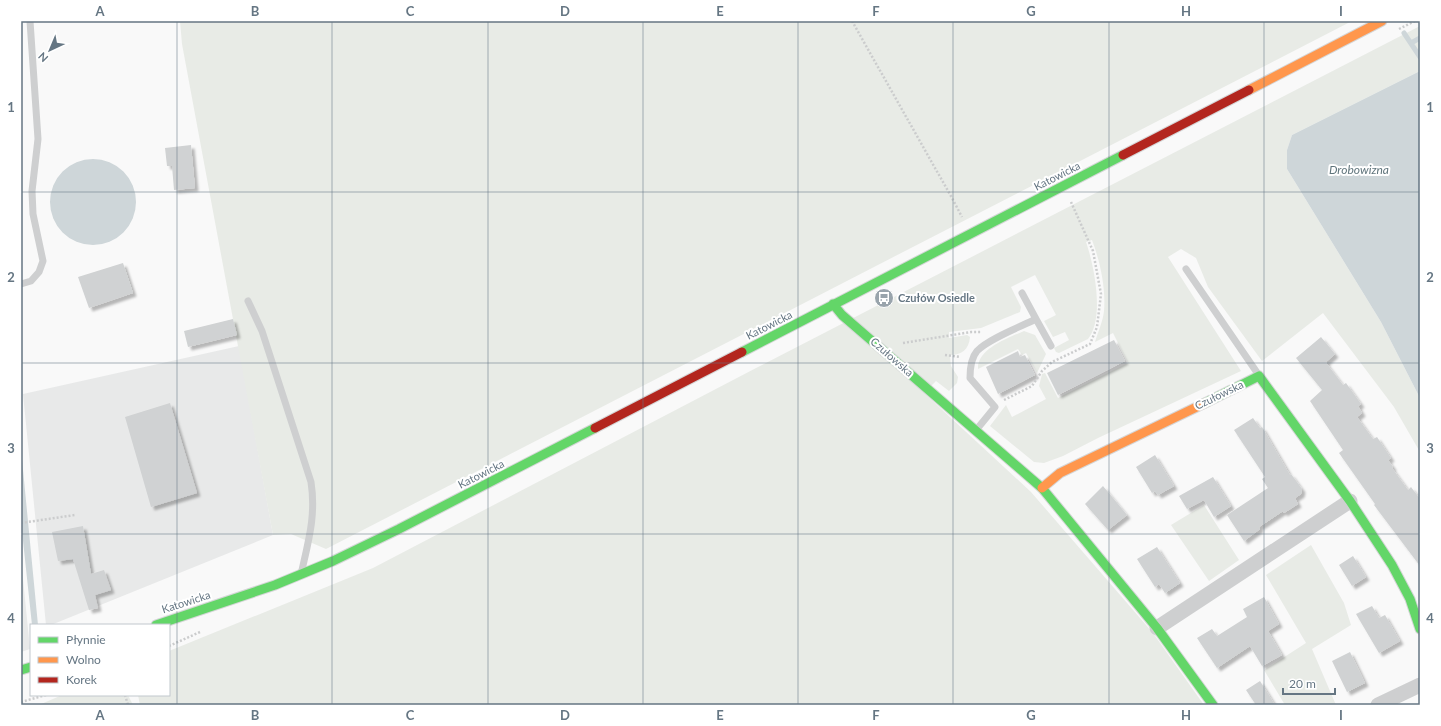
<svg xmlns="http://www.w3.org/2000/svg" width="1441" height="726" viewBox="0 0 1441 726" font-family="Lato,sans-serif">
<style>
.built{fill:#e8e9e9}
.green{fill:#e8ebe6}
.water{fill:#ced6d9}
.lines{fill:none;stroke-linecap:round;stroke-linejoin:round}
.stream{stroke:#ced6d9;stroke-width:5}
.building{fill:#d0d2d3;filter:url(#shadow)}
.fast-casing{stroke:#d5d6d7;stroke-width:11}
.slow-casing{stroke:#d5d6d7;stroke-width:11}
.jam-casing{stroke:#d5d6d7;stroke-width:11}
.path{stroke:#cbcccd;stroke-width:2.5;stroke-dasharray:2 2;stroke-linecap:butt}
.lane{stroke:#cecfd0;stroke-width:7}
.street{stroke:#cecfd0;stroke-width:15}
.fast{stroke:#63d668;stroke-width:9}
.slow{stroke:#ff974d;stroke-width:9}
.jam{stroke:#b3261e;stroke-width:9}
.grid{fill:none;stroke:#657683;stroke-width:1;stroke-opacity:0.55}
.labels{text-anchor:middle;stroke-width:4;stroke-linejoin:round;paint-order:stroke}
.street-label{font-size:11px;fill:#657683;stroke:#fff}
.poi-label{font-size:11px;font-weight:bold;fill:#657683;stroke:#fff;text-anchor:start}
.water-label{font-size:12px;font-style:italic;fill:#60757c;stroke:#fff}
.neatline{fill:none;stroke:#657683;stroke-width:1.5}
.grid-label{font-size:13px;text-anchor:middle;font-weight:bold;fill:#657683}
</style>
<defs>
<filter id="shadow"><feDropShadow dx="3.5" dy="3.5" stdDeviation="1" flood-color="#0004"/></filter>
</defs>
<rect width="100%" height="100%" fill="#f9f9f9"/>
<path class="built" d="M 239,346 L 273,535 L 51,625 L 46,625 L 23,394 Z
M 21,559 L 30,649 L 21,652 Z"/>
<path class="green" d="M 180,21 L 1352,21 L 326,549 L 291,534 L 273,535 L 182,44 Z
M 1420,26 L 1420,71 L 1292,135 L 1287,150 L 1287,169 L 1381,322 L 1420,398 L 1420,452 L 1394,407 L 1323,313 L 1262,361 L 1208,287 L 1196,258 L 1181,249 L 1168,257 L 1241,371 L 1098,438 L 1063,456 L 1044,463 L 1034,462 L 990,426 L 1006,405 L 1012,417 L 1046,399 L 1039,386 L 1042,374 L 1045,373 L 1058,398 L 1128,363 L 1113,333 L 1095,342 C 1098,332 1103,321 1104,311 C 1106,288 1100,261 1092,240 L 1086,242 C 1094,265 1105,318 1088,339 L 1059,353 L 1056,352 L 1054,348 L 1069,340 L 1065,332 L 1053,337 L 1044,321 L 1056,315 L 1035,275 L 1011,287 L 1021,307 L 1020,312 L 981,328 L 949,332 L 949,338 L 967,335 L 970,337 C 969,350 961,355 950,355 L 951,366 L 958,377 L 957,383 L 949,391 L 936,381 L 924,393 L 1031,492 L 1153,633 L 1204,705 L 140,705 L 138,695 L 169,695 L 169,651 L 373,568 L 758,367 Z
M 1024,331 L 1035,335 L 1046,354 L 1037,373 L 1026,353 L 1022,355 L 1018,349 L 978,369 C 977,349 1008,338 1024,331 Z
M 1204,505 L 1239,560 L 1209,581 L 1171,525 Z
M 1311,545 L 1344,603 L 1351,625 L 1312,649 L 1336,705 L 1285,705 L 1264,670 L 1306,643 L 1266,575 Z
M 62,695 L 128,695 L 133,705 L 39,705 Z"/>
<path class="water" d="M 1420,71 L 1420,398 L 1381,322 L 1287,169 L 1287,150 L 1292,135 Z
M50 202a43 43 0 1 1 86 0a43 43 0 1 1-86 0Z
M 21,449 L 38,625 L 32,625 L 21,522 Z"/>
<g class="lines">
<path class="stream" d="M 1404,33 L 1420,57
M 1411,43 L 1420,38"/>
</g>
<path class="building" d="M 191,145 L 195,188 L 174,190 L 172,166 L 167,166 L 165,148 Z
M 123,263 L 133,293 L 89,308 L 78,277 Z
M 233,319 L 237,335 L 188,347 L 184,331 Z
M 1321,337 L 1335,354 L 1326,362 L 1327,364 L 1343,385 L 1346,383 L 1361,404 L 1358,406 L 1362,413 L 1357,417 L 1373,439 L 1377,437 L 1391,458 L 1388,460 L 1393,467 L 1392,468 L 1408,490 L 1411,487 L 1420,499 L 1420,566 L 1374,505 L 1375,504 L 1339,453 L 1343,450 L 1310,401 L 1322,390 L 1296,358 Z
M 1114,340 L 1125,361 L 1058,395 L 1047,373 Z
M 1018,351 L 1020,357 L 1025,355 L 1035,375 L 998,394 L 986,367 Z
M 170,403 L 197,493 L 151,507 L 125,417 Z
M 1253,418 L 1260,428 L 1262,427 L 1290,475 L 1291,474 L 1302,489 L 1301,494 L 1295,498 L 1298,504 L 1284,513 L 1283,511 L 1259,527 L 1260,529 L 1244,541 L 1227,515 L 1268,488 L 1262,479 L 1265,477 L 1234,430 Z
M 1155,455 L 1174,486 L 1158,495 L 1155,491 L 1152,493 L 1136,467 Z
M 1213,477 L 1231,506 L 1214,517 L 1204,500 L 1187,509 L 1179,496 Z
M 1103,486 L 1127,515 L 1108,530 L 1085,504 Z
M 83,526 L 91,574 L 104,570 L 111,590 L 95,595 L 98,608 L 89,610 L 73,559 L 58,561 L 52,532 Z
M 1157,547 L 1180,583 L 1165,593 L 1159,584 L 1155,587 L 1137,559 Z
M 1353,556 L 1366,577 L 1352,586 L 1339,565 Z
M 1264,597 L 1279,624 L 1268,631 L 1282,655 L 1262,666 L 1250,646 L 1217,668 L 1197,638 L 1212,629 L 1217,636 L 1247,617 L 1243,609 Z
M 1372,606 L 1379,618 L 1385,615 L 1400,641 L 1379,653 L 1356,614 Z
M 1350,652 L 1365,683 L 1347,692 L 1332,661 Z
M 1260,681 L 1275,705 L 1256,705 L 1246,690 Z"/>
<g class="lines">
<g class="fast-casing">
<path id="fast" d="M 833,304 L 842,315 L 1042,488 L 1157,628 L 1213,705
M 742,352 L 1123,155
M 1205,403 L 1259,376 L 1350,501 L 1392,565 L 1410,599 L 1420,629
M 156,625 L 275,585 L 333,561 L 399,529 L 595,428
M 21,670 L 31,667"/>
</g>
<g class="slow-casing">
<path id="slow" d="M 1249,90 L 1382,21
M 1042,488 L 1060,473 L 1205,403"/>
</g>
<g class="jam-casing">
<path id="jam" d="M 1123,155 L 1249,90
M 595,428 L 742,352"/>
</g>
<path class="path" d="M 852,21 L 952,198 L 962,217
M 1399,29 L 1415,21
M 903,343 L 971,332 L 981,332
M 945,355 L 960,357
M 1004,400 L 1032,386 L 1042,371 L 1052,362 L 1090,344 L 1097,327 L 1101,294 L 1093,251 L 1071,202
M 21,523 L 75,515
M 169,646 L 200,632
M 125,695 L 128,705
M 21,702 L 46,695"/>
<path class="lane" d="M 1186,269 L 1258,374
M 21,284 L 31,281 L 39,272 L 43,261 L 33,214 L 32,191 L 38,139 L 30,21
M 248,301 L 262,331 L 311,482 C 316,514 309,539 302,570
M 1036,319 L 1051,346
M 977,429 L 995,407 L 970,378 C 970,370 971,358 977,351 C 988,339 1020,327 1036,319 L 1022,293"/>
<path class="street" d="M 1157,628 L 1350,501
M 1378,705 L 1420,685"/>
<use href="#fast" class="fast"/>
<use href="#slow" class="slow"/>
<use href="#jam" class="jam"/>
</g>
<path class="grid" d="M 177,21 L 177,705M 332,21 L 332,705M 488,21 L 488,705M 643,21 L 643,705M 798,21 L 798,705M 953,21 L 953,705M 1109,21 L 1109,705M 1264,21 L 1264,705M 21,192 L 1420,192M 21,363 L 1420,363M 21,534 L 1420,534"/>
<defs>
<g id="bus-disc" transform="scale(1)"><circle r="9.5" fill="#99a4ac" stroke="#fff"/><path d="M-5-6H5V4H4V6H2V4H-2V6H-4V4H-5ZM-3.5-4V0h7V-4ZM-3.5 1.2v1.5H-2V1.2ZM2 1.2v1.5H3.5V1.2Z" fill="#fff"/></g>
</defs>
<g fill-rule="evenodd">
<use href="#bus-disc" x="884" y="298"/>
</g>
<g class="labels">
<g class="street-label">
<text transform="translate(1057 176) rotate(-27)" y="4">Katowicka</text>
<text transform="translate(769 325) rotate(-27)" y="4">Katowicka</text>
<text transform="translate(892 357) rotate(41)" y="4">Czułowska</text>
<text transform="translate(1219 395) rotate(-26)" y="4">Czułowska</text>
<text transform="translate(481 474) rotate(-27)" y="4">Katowicka</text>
<text transform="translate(186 602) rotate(-18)" y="4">Katowicka</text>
</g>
<g class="poi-label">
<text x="898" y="302">Czułów Osiedle</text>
</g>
<g class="water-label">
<text x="1359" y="174">Drobowizna</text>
</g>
</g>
<rect width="1441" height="726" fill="none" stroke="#ffffff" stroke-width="44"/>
<rect x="30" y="624" width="140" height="72" fill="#ffffff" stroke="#c1c8cd"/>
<rect x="38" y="637" width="20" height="6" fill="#63d668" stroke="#c1c8cd"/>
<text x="66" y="644" font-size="12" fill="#657683">Płynnie</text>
<rect x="38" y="657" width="20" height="6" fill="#ff974d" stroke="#c1c8cd"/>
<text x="66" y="664" font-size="12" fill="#657683">Wolno</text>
<rect x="38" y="677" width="20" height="6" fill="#b3261e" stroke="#c1c8cd"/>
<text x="66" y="684" font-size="12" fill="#657683">Korek</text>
<g transform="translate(50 50) rotate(224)" stroke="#ffffff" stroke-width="3" paint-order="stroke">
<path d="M0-3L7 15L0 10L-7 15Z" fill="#657683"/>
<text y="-6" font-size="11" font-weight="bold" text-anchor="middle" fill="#657683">N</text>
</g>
<path d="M1283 688v6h52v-6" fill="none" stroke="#657683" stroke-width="2"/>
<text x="1289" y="688" font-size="12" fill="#657683" stroke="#ffffff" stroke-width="3" paint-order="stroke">20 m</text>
<rect x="22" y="22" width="1397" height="682" class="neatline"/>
<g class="grid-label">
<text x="100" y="16">A</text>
<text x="255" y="16">B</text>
<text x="410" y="16">C</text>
<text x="565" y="16">D</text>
<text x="720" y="16">E</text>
<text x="876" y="16">F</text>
<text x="1031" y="16">G</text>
<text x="1186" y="16">H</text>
<text x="1341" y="16">I</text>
<text x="11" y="112">1</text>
<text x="1430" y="112">1</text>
<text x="11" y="282">2</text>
<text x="1430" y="282">2</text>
<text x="11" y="453">3</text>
<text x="1430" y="453">3</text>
<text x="11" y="623">4</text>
<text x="1430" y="623">4</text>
<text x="100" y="720">A</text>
<text x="255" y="720">B</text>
<text x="410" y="720">C</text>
<text x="565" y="720">D</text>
<text x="720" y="720">E</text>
<text x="876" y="720">F</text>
<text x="1031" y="720">G</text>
<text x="1186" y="720">H</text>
<text x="1341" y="720">I</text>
</g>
</svg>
